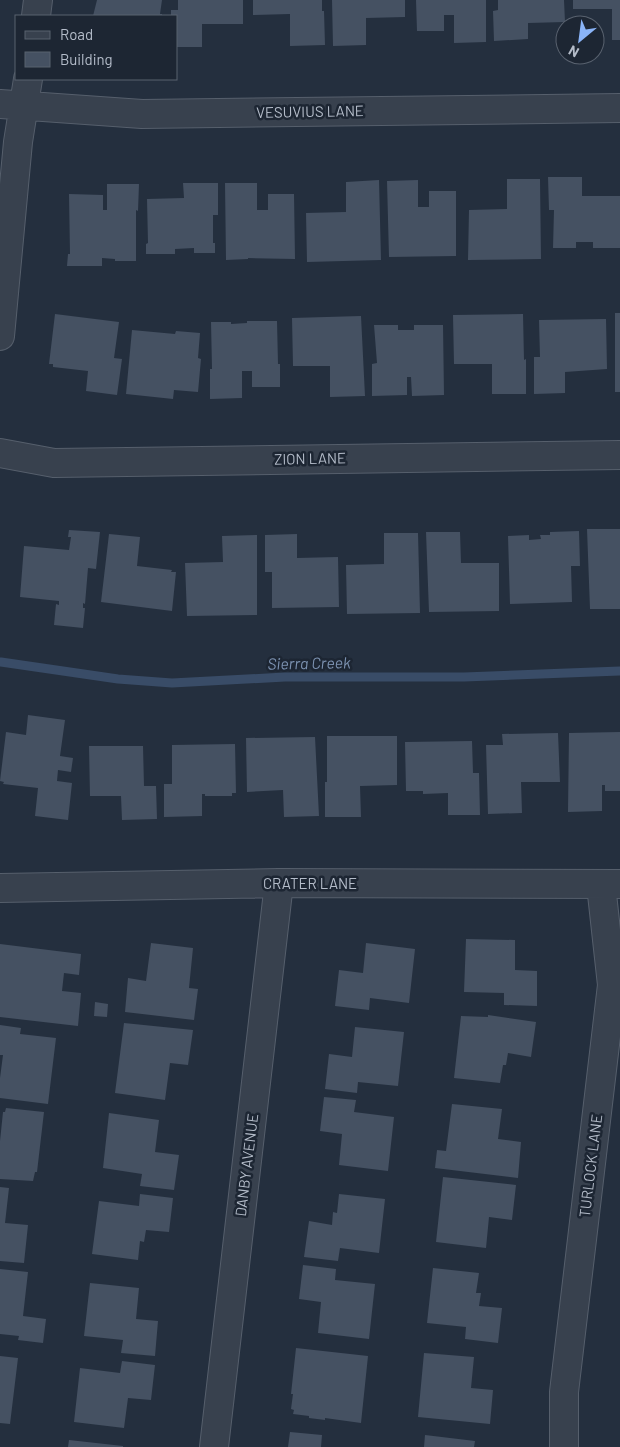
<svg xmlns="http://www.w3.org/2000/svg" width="620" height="1447" viewBox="0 0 620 1447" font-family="Barlow,sans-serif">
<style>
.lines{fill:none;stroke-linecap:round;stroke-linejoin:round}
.stream{stroke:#394c67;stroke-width:9}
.building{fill:#455162}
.minor-casing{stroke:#565f6c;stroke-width:30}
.minor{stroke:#38414e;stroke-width:28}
.labels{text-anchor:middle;stroke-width:5;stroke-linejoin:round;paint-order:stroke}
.street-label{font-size:15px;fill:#b4bcc9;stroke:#1d2633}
.water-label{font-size:16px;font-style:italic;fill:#7c92b1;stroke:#1d2633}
</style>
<rect width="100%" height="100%" fill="#242f3e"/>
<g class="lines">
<path class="stream" d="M 1,662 L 118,679 L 172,683 L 285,677 L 464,677 L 620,671"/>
</g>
<path class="building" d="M 97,0 L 162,0 L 160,14 L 162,14 L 162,16 L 93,16 Z
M 178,0 L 243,0 L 243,24 L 202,24 L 202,47 L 176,47 L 176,16 L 171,16 L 171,10 L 178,10 Z
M 253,0 L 322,0 L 322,11 L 324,11 L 325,45 L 290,46 L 290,14 L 253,15 Z
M 332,0 L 405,0 L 405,17 L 366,18 L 366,45 L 333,46 Z
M 416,0 L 486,0 L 486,42 L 454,43 L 454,15 L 444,15 L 444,31 L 417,31 Z
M 498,0 L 564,0 L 565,22 L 528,23 L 528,39 L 494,41 L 493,11 L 498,10 Z
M 573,0 L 620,0 L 620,40 L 612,40 L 612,9 L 573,9 Z
M 548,177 L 582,177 L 582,196 L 620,196 L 620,248 L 593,248 L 593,242 L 576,242 L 576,248 L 553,248 L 554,210 L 549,210 Z
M 507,179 L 540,179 L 541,259 L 468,260 L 469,210 L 507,209 Z
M 379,180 L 381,260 L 307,262 L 306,213 L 346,212 L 346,182 Z
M 418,180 L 418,207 L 429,207 L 429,191 L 456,191 L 456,256 L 389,257 L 387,181 Z
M 183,183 L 218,183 L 218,215 L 213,215 L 213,243 L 215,243 L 215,253 L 194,253 L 194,248 L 175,249 L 175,254 L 146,254 L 146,244 L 148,243 L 147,199 L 184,198 Z
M 225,183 L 257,183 L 257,210 L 268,210 L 268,194 L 294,194 L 295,259 L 248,258 L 248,259 L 226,260 Z
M 107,184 L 139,184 L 138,211 L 136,210 L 136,261 L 115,261 L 115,259 L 102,258 L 102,266 L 67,266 L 68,254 L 70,254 L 69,194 L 103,195 L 103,210 L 107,210 Z
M 615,313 L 620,313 L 620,392 L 615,392 Z
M 55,314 L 119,322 L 114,358 L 122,359 L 117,395 L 86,391 L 88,371 L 53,367 L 53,364 L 49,364 Z
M 523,314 L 524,360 L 526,359 L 526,394 L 492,394 L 492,364 L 454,364 L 453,315 Z
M 361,316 L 365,396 L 330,397 L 330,366 L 293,366 L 292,318 Z
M 606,319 L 607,369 L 565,372 L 565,393 L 534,394 L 534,357 L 540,357 L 539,320 Z
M 247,321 L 277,321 L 278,364 L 280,364 L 280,387 L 252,387 L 252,371 L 242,371 L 242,398 L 210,399 L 210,369 L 212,369 L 211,322 L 231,322 L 231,324 L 247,323 Z
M 374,325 L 398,325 L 398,330 L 414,330 L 414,325 L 443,325 L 444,395 L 412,396 L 411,377 L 407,377 L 407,395 L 372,396 L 372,364 L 377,363 Z
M 132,330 L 175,334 L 176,331 L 200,333 L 198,358 L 201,359 L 198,392 L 174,390 L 173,399 L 126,394 Z
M 587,529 L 620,529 L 620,609 L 590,609 Z
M 69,530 L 100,532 L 96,569 L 88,568 L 85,604 L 83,603 L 83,608 L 85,608 L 83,628 L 54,625 L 56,604 L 59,605 L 59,601 L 20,597 L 24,546 L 69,550 L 71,537 L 68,537 Z
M 579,531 L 580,566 L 571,566 L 572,602 L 510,604 L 508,536 L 529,535 L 529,540 L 541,539 L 540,535 L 550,535 L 550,532 Z
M 426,532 L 460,532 L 461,563 L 499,563 L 499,611 L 429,612 Z
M 384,533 L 418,533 L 420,613 L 347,614 L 346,565 L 384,564 Z
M 109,534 L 140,537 L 137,566 L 172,570 L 171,572 L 176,572 L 172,611 L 101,602 Z
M 297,534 L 297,558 L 338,557 L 339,607 L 272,608 L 272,572 L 265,572 L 265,535 Z
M 257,535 L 257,615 L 187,616 L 185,563 L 223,562 L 222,536 Z
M 28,715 L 65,720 L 60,756 L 73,758 L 71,772 L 58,770 L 57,781 L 72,783 L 68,820 L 35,816 L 38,788 L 3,784 L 4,782 L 0,781 L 6,732 L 26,735 Z
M 620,732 L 620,791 L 605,791 L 605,785 L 602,785 L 602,811 L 568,812 L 569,733 Z
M 558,733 L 560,782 L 521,782 L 522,813 L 488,814 L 486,745 L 503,745 L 502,734 Z
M 327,736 L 397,736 L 397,785 L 360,786 L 361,817 L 325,817 L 325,782 L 327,782 Z
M 315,737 L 319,816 L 284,817 L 283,790 L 247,792 L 246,738 Z
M 472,741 L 473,773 L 479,773 L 480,815 L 448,815 L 448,793 L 423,794 L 423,791 L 406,791 L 405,742 Z
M 235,744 L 236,793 L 232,793 L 232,796 L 205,796 L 205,794 L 202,794 L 202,816 L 164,817 L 164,784 L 172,784 L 172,745 Z
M 89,746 L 143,746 L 144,786 L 156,786 L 157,819 L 122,820 L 121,796 L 90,796 Z
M 466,939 L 515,940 L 515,970 L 537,971 L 537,1006 L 504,1005 L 504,993 L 464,992 Z
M 151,943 L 193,948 L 189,988 L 198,989 L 194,1020 L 125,1012 L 128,978 L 146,981 Z
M 366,943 L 415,949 L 409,1003 L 370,998 L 369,1010 L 335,1006 L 339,970 L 363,973 Z
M 0,944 L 81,954 L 79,975 L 64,973 L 62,991 L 81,993 L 78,1026 L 0,1017 Z
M 95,1002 L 108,1004 L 107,1017 L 94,1016 Z
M 488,1015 L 536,1022 L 531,1057 L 508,1053 L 506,1065 L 503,1065 L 500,1083 L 454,1078 L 461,1016 L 488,1017 Z
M 124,1023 L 193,1030 L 188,1065 L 170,1063 L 165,1100 L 115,1093 Z
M 0,1025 L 21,1028 L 20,1034 L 56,1038 L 48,1104 L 0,1098 L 0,1078 L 3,1055 L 0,1055 Z
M 355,1027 L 404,1032 L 398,1086 L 358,1082 L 357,1093 L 325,1089 L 329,1054 L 352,1057 Z
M 324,1097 L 356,1100 L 354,1112 L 394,1117 L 388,1171 L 339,1165 L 342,1134 L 320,1131 Z
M 452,1104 L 502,1109 L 498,1139 L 521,1142 L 518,1178 L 435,1168 L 437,1150 L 446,1151 Z
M 6,1108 L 44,1112 L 37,1172 L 35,1172 L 33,1181 L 0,1179 L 0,1141 L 3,1112 L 5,1112 Z
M 109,1113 L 159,1120 L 155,1152 L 179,1155 L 174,1190 L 140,1186 L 142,1174 L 103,1168 Z
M 443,1177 L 516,1185 L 512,1220 L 489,1217 L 486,1248 L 436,1242 Z
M 0,1187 L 9,1188 L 5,1223 L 28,1225 L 24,1263 L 0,1261 Z
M 140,1194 L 173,1198 L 169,1232 L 146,1230 L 144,1242 L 140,1241 L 138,1260 L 92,1254 L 99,1201 L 139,1206 Z
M 339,1194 L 385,1199 L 379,1253 L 340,1248 L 338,1261 L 304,1257 L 309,1221 L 332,1225 L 333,1212 L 337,1213 Z
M 303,1265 L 336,1269 L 335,1280 L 375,1284 L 369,1339 L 318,1333 L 321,1302 L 299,1299 Z
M 433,1268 L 479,1273 L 476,1293 L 481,1293 L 479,1306 L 502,1308 L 498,1343 L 465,1339 L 466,1327 L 427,1323 Z
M 0,1269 L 28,1272 L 23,1316 L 46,1319 L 43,1343 L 18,1340 L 19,1336 L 0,1334 Z
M 90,1283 L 139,1288 L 136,1319 L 158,1321 L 155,1356 L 121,1353 L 123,1340 L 84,1336 Z
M 296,1348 L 368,1356 L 361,1423 L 325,1418 L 325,1420 L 309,1418 L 309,1416 L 293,1414 L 294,1410 L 291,1409 L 293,1394 L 291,1394 Z
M 424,1353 L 474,1357 L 471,1388 L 493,1390 L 490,1424 L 418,1417 Z
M 0,1356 L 18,1358 L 10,1424 L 0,1423 Z
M 122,1361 L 155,1365 L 151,1400 L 128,1398 L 124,1428 L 74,1422 L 80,1368 L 120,1373 Z
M 290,1432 L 322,1435 L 321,1447 L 288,1447 Z
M 425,1435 L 475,1441 L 474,1447 L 424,1447 Z
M 69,1440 L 123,1446 L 123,1447 L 68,1447 Z"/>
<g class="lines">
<g class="minor-casing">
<path id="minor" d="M 36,16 L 38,0
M 0,104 L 142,114 L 620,108
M 0,336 L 18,142 L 28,79
M 0,453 L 54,463 L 620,455
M 0,888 L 279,883 L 620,884
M 214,1447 L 279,883
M 564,1447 L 564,1392 L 612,985 L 601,885"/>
</g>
<use href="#minor" class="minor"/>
</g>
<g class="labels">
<g class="street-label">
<text transform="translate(310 112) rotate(-1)" y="5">VESUVIUS LANE</text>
<text transform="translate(310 459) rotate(-1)" y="5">ZION LANE</text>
<text x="310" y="889">CRATER LANE</text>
<text transform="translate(247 1165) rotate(-83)" y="5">DANBY AVENUE</text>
<text transform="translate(591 1166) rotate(-83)" y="5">TURLOCK LANE</text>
</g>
<g class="water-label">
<text transform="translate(309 663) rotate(-1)" y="6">Sierra Creek</text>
</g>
</g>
<rect x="15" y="15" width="162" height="65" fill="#1d2633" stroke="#59626f"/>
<rect x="25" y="31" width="25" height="8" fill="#38414e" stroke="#59626f"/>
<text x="60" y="40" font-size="15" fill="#b4bcc9">Road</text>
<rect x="25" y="52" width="25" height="15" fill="#455162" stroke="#59626f"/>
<text x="60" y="65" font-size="15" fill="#b4bcc9">Building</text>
<g transform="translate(580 40) rotate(209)"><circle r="24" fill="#1d2633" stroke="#59626f"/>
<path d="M0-4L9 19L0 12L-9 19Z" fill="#8ab4f8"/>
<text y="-8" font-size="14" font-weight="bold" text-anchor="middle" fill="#b4bcc9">N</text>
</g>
</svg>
